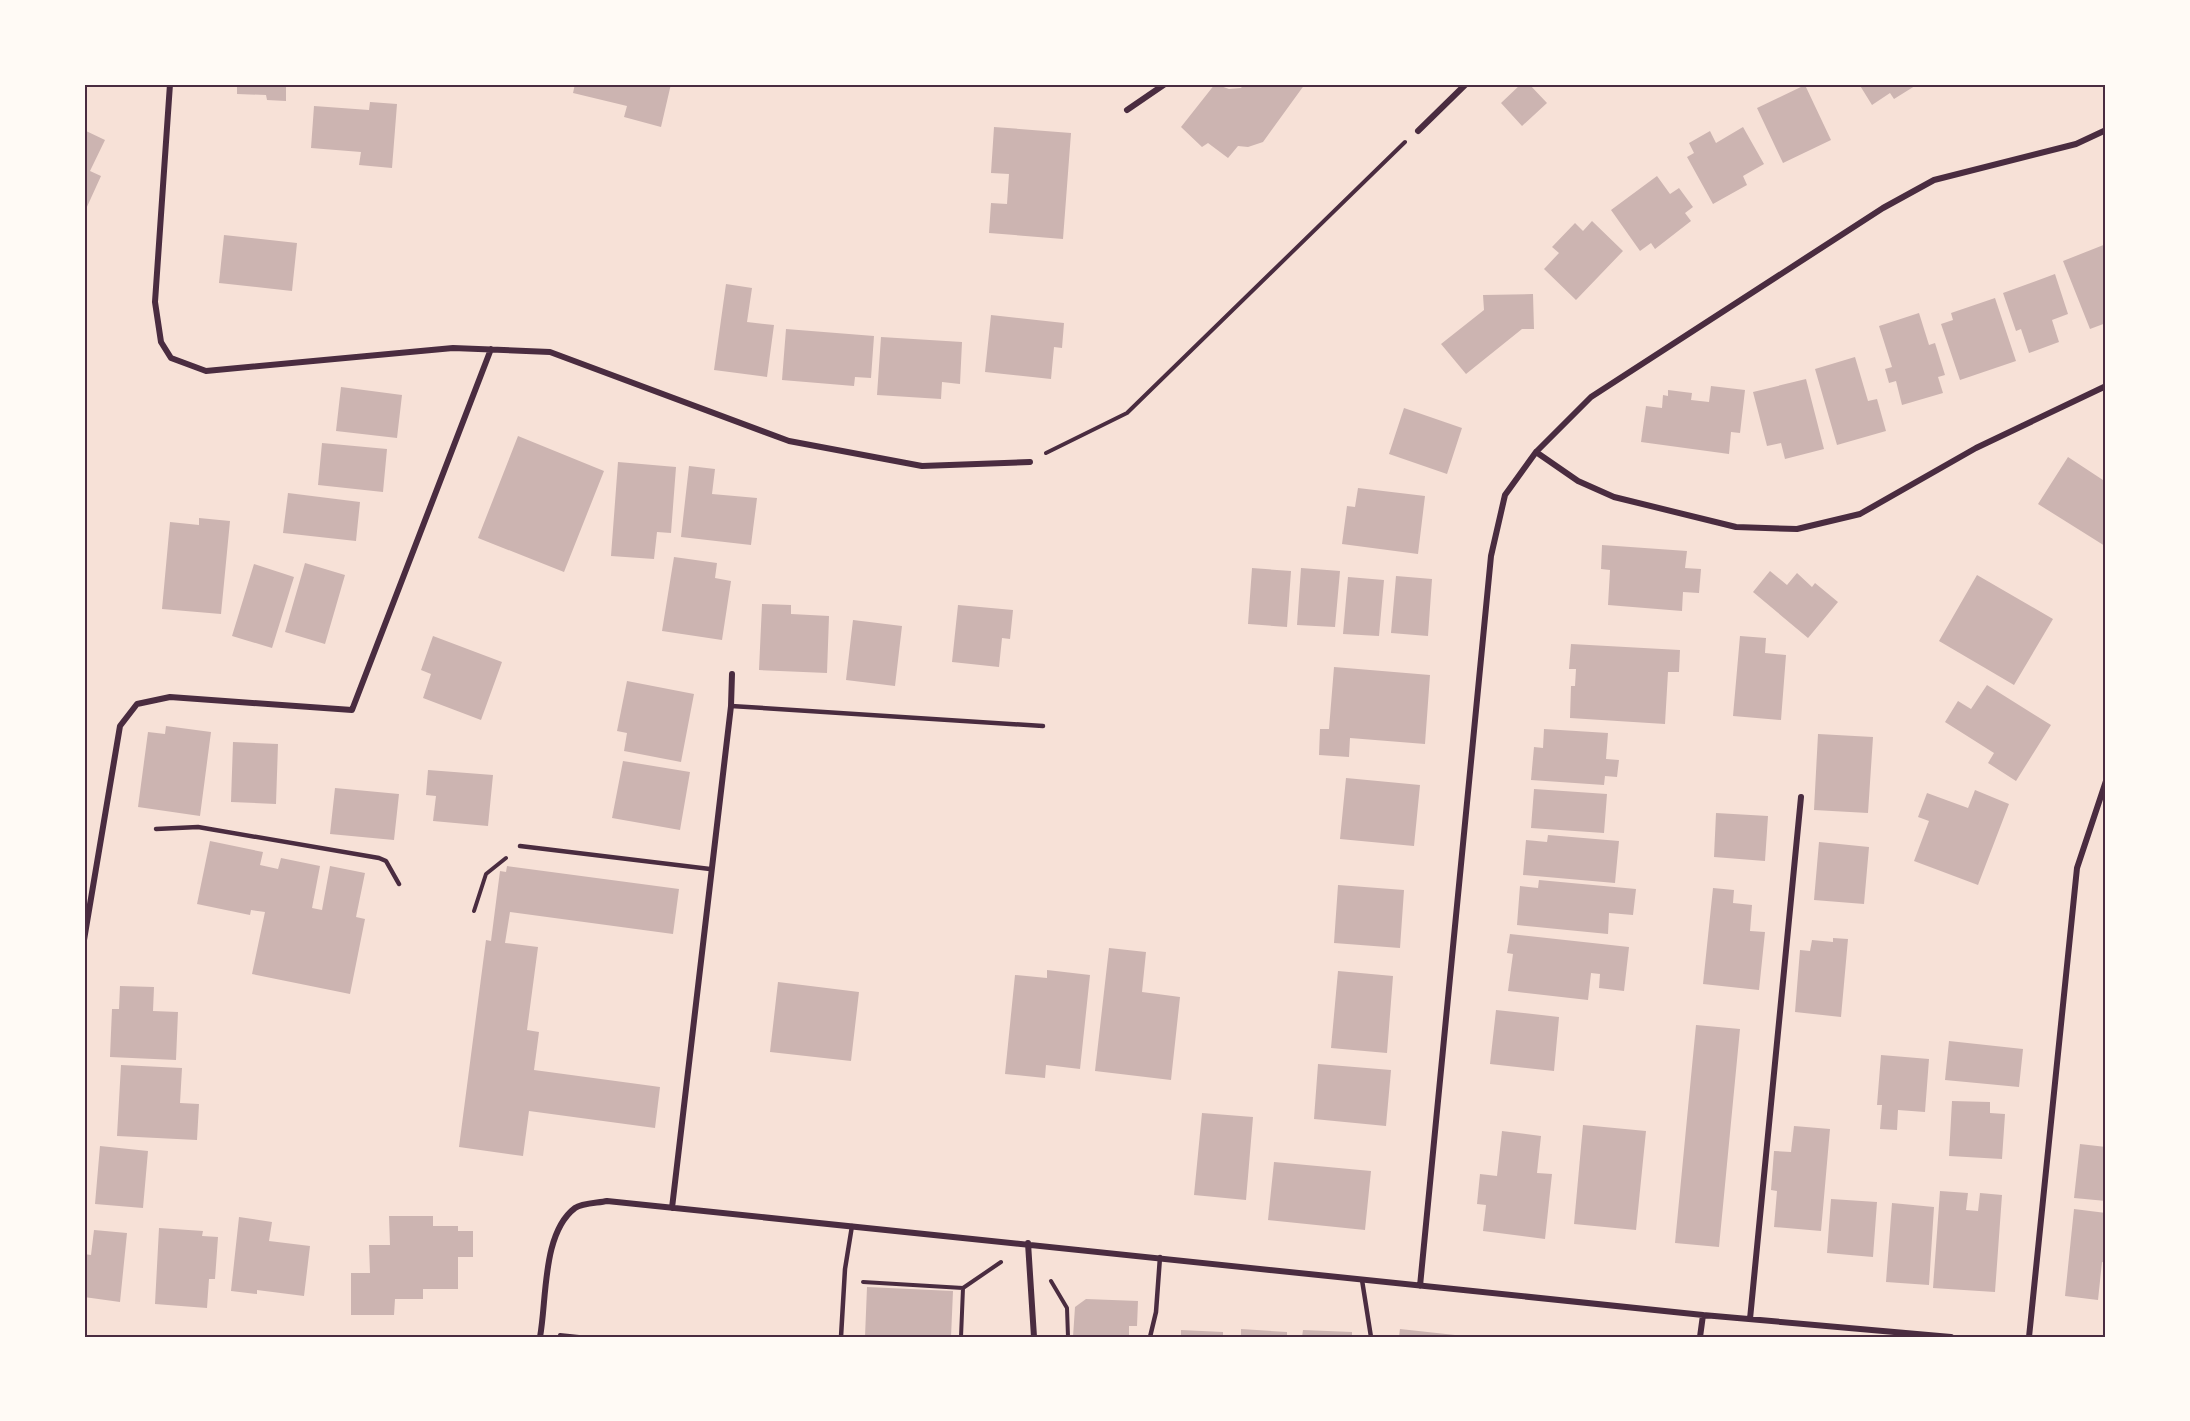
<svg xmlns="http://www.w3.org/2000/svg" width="2190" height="1421" viewBox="0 0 2190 1421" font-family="Jost,sans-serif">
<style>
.building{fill:#ccb4b1}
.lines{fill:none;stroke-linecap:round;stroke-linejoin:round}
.path{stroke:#4a2c40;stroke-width:4}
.service{stroke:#4a2c40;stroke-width:4.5}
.minor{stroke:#4a2c40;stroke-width:6}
.neatline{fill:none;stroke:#4a2c40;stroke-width:2}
</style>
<rect width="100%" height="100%" fill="#f7e1d7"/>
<path class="building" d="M 237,84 L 286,84 L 286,101 L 267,100 L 266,95 L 237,94 Z
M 575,84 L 671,84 L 661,127 L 624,117 L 627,106 L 573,93 Z
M 1215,84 L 1229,89 L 1241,88 L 1244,84 L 1305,84 L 1263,142 L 1248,147 L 1238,146 L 1228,158 L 1208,143 L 1202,147 L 1181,127 Z
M 1521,84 L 1529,84 L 1547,103 L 1522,126 L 1501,103 Z
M 1859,84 L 1918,84 L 1894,99 L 1890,93 L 1872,105 Z
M 1805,85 L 1831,140 L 1783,163 L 1757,108 Z
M 370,102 L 397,104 L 392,168 L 359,165 L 361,152 L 311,148 L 314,106 L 369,110 Z
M 994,127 L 1071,133 L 1063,239 L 989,233 L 991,203 L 1007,204 L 1009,174 L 991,173 Z
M 1743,127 L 1764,164 L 1743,176 L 1747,185 L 1713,204 L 1687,157 L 1694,153 L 1689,143 L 1710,131 L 1716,143 Z
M 84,130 L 105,140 L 90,171 L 101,176 L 86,209 Z
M 1657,176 L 1670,194 L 1679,188 L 1693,207 L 1685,213 L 1691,221 L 1655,249 L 1651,243 L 1640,251 L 1611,210 Z
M 1592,221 L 1623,251 L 1576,300 L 1544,269 L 1559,253 L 1552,247 L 1575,223 L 1583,231 Z
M 224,235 L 297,243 L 292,291 L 219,283 Z
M 2106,244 L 2106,323 L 2090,329 L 2063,261 Z
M 2055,274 L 2068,314 L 2052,320 L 2059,342 L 2029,353 L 2021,329 L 2016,331 L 2003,293 Z
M 726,284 L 752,288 L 747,322 L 774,325 L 767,377 L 714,370 Z
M 1533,294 L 1534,329 L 1522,329 L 1466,374 L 1441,344 L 1484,310 L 1483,295 Z
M 1995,298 L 2016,361 L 1960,380 L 1941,324 L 1953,320 L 1951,313 Z
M 1919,313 L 1929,345 L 1935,343 L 1945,375 L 1938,377 L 1943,393 L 1902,405 L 1896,381 L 1889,383 L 1885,369 L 1892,367 L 1879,326 Z
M 991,315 L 1064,323 L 1062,348 L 1054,347 L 1051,379 L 985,372 Z
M 786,329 L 874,336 L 871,378 L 855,377 L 854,386 L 782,380 Z
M 881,337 L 962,342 L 960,384 L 942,382 L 941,399 L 877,395 Z
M 1855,357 L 1868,401 L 1877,399 L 1886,431 L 1837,445 L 1815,369 Z
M 1806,379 L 1824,449 L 1785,459 L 1781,443 L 1767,446 L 1753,392 Z
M 1711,386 L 1745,390 L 1740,433 L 1731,432 L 1729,454 L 1641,442 L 1646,406 L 1662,408 L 1663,395 L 1668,396 L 1668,390 L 1692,393 L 1691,400 L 1709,402 Z
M 341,387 L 402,395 L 397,438 L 336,431 Z
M 1404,408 L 1462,428 L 1447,474 L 1389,454 Z
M 518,436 L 604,471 L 564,572 L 478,538 Z
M 322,443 L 387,449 L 383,492 L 318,485 Z
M 2068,457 L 2106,482 L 2105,546 L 2038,504 Z
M 618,462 L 676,467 L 671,533 L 657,532 L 654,559 L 611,556 Z
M 689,466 L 715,469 L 712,494 L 757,498 L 751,545 L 681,537 Z
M 1358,488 L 1425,496 L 1418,554 L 1342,544 L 1347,506 L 1355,507 Z
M 288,493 L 360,502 L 356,541 L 283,533 Z
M 199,518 L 230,521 L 221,614 L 162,609 L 170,522 L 199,525 Z
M 1602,545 L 1687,551 L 1685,568 L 1701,569 L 1699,593 L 1683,592 L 1682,611 L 1608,605 L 1610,570 L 1601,569 Z
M 674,557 L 717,563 L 715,578 L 731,581 L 722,640 L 662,631 Z
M 305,563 L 345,575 L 325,644 L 285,632 Z
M 254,564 L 294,577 L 272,648 L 232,636 Z
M 1252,568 L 1291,571 L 1287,627 L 1248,624 Z
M 1301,568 L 1340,571 L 1335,627 L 1297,625 Z
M 1770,571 L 1787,585 L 1797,573 L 1812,587 L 1815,583 L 1838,602 L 1808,638 L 1753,592 Z
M 1977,575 L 2053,619 L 2014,685 L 1939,641 Z
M 1396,576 L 1432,579 L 1428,636 L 1391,633 Z
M 1348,577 L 1384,580 L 1379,636 L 1343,634 Z
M 762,604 L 791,605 L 791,614 L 829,616 L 827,673 L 759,670 Z
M 958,605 L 1013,610 L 1010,639 L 1002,638 L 999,667 L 952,662 Z
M 853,620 L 902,626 L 895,686 L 846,680 Z
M 433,636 L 502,662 L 481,720 L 423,698 L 431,674 L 421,670 Z
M 1740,636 L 1766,638 L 1765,653 L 1786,655 L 1781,720 L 1733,716 Z
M 1571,644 L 1680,650 L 1679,672 L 1668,672 L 1665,724 L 1570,718 L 1571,686 L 1575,686 L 1576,669 L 1569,669 Z
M 1334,667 L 1430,675 L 1425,744 L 1350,738 L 1349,757 L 1319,755 L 1320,729 L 1329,729 Z
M 627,681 L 694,694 L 681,762 L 624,751 L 627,733 L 617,731 Z
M 1987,685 L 2051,725 L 2016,781 L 1988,763 L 1994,753 L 1945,722 L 1958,701 L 1971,709 Z
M 166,726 L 211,732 L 200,816 L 138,807 L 148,732 L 165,734 Z
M 1544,729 L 1608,733 L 1606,759 L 1619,760 L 1617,777 L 1605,776 L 1604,785 L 1531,780 L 1534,747 L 1543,748 Z
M 1818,734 L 1873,737 L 1868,813 L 1814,810 Z
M 233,742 L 278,744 L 276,804 L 231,802 Z
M 623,761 L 690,772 L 680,830 L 612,818 Z
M 428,770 L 493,775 L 488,826 L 433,821 L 436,796 L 426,795 Z
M 1346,778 L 1420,785 L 1414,846 L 1340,839 Z
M 335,788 L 399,794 L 394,840 L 330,834 Z
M 1534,789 L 1607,794 L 1604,833 L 1531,828 Z
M 1975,790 L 2009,804 L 1978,885 L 1914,861 L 1929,821 L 1918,817 L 1927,793 L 1968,808 Z
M 1716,813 L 1768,816 L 1765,861 L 1714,857 Z
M 1548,835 L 1619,841 L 1615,883 L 1523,875 L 1526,840 L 1547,842 Z
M 210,841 L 263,852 L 260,865 L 278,869 L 281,858 L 320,866 L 312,908 L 322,910 L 330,866 L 365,873 L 356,917 L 365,919 L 350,994 L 252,974 L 265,912 L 251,910 L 250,915 L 197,904 Z
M 1819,842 L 1869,847 L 1864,904 L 1814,900 Z
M 507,866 L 679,889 L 673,934 L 510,912 L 505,943 L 538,947 L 527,1030 L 539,1032 L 534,1070 L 660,1087 L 655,1128 L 529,1111 L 523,1156 L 459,1147 L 486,940 L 491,941 L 500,871 L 506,872 Z
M 1539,880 L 1636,889 L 1633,915 L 1609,913 L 1608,934 L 1517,925 L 1520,886 L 1538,888 Z
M 1338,885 L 1404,890 L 1400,948 L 1334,943 Z
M 1713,888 L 1734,890 L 1733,903 L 1752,905 L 1750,931 L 1765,932 L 1759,990 L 1703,984 Z
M 1510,934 L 1629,947 L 1624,991 L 1599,988 L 1600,974 L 1591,973 L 1588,1000 L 1508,991 L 1513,954 L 1507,953 Z
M 1833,938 L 1848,939 L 1841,1017 L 1795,1012 L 1800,950 L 1810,951 L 1812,940 L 1833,942 Z
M 1109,948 L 1146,952 L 1142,992 L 1180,997 L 1171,1080 L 1095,1071 Z
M 1047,970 L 1090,975 L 1080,1069 L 1046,1065 L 1045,1078 L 1005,1074 L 1015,975 L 1047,978 Z
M 1338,971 L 1393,976 L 1387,1053 L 1331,1048 Z
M 778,982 L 859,992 L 851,1061 L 770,1052 Z
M 120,986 L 154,987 L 153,1011 L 178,1012 L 176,1060 L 110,1057 L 112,1009 L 119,1009 Z
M 1496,1010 L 1559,1017 L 1554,1071 L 1490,1064 Z
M 1696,1025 L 1740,1029 L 1719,1247 L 1675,1243 Z
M 1949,1041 L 2023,1049 L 2019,1087 L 1945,1080 Z
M 1881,1055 L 1929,1059 L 1925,1112 L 1898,1110 L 1897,1130 L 1880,1129 L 1882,1105 L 1877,1105 Z
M 1318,1064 L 1391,1070 L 1386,1126 L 1314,1119 Z
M 121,1065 L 182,1068 L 180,1103 L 199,1104 L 197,1140 L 117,1136 Z
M 1952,1101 L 1990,1102 L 1990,1113 L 2005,1114 L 2002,1159 L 1949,1156 Z
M 1202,1113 L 1253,1117 L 1246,1200 L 1194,1195 Z
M 1583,1125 L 1646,1131 L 1636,1230 L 1574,1224 Z
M 1794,1126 L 1830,1129 L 1821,1231 L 1774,1227 L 1777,1191 L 1771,1190 L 1774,1151 L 1791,1152 Z
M 1502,1131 L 1541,1136 L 1537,1173 L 1552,1174 L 1545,1239 L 1483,1231 L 1486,1205 L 1477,1204 L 1480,1174 L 1497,1176 Z
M 2080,1144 L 2106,1147 L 2106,1201 L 2074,1198 Z
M 100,1146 L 148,1151 L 143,1208 L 95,1204 Z
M 1274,1162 L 1371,1171 L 1365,1230 L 1268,1220 Z
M 1940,1191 L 1968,1193 L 1966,1210 L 1978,1211 L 1980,1193 L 2002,1195 L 1995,1292 L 1933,1288 Z
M 1831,1199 L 1877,1202 L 1873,1257 L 1827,1253 Z
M 1892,1203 L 1934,1207 L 1929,1285 L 1886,1282 Z
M 2074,1209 L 2106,1213 L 2106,1263 L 2102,1262 L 2098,1300 L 2065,1296 Z
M 389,1216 L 433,1216 L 433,1226 L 458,1226 L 458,1231 L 473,1231 L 473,1257 L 458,1257 L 458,1289 L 423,1289 L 423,1299 L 395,1299 L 394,1315 L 351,1315 L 351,1273 L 370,1273 L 369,1245 L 390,1245 Z
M 239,1217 L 272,1222 L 269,1241 L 310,1246 L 304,1296 L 257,1290 L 257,1294 L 231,1291 Z
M 159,1228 L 203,1231 L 202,1236 L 218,1237 L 215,1279 L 209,1279 L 207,1308 L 155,1304 Z
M 94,1230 L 127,1233 L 120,1302 L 84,1297 L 84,1254 L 91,1255 Z
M 867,1287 L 953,1291 L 951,1337 L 865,1337 Z
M 1086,1299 L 1138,1301 L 1137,1326 L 1129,1326 L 1129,1337 L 1073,1337 L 1075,1307 Z
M 1241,1329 L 1287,1332 L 1287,1337 L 1241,1337 Z
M 1400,1329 L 1455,1335 L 1454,1337 L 1399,1337 Z
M 1181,1330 L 1223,1332 L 1223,1337 L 1181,1337 Z
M 1303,1330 L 1352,1332 L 1352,1337 L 1302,1337 Z"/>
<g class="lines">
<path class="path" d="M 1046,453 L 1127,413 L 1405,142
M 474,911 L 486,874 L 506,858
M 1051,1281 L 1067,1308 L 1068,1337
M 863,1282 L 963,1288
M 560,1335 L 579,1337
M 961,1337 L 963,1288 L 1001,1262"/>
<path class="service" d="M 731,706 L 1043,726
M 156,829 L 198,827 L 379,858 L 386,861 L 399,884
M 520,846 L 710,869
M 1362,1280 L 1371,1337
M 841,1337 L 845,1269 L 852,1226
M 1150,1337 L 1156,1312 L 1160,1257"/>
<path class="minor" d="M 170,84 L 155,302 L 161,342 L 171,358 L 206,371 L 453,348 L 550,352 L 789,441 L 922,466 L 1030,462
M 1127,110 L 1165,84
M 1418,131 L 1466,84
M 1536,452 L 1578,481 L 1614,497 L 1736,527 L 1797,529 L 1860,514 L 1976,448 L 2106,386
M 84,940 L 120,726 L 137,704 L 170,697 L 352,710 L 491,349
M 672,1208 L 731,706 L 732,674
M 1028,1243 L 1034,1337
M 1420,1286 L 1491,556 L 1505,495 L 1536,452 L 1591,397 L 1883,208 L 1934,180 L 2076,144 L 2106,130
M 1750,1319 L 1801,797
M 540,1337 C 547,1299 542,1233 575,1208 C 582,1203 598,1203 607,1201 L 1703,1315 L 1951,1337
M 1700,1337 L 1703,1315
M 2029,1337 L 2077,868 L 2106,781"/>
</g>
<rect width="2190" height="1421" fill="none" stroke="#fffaf5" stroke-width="171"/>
<rect x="86" y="86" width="2018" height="1250" class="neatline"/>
</svg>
